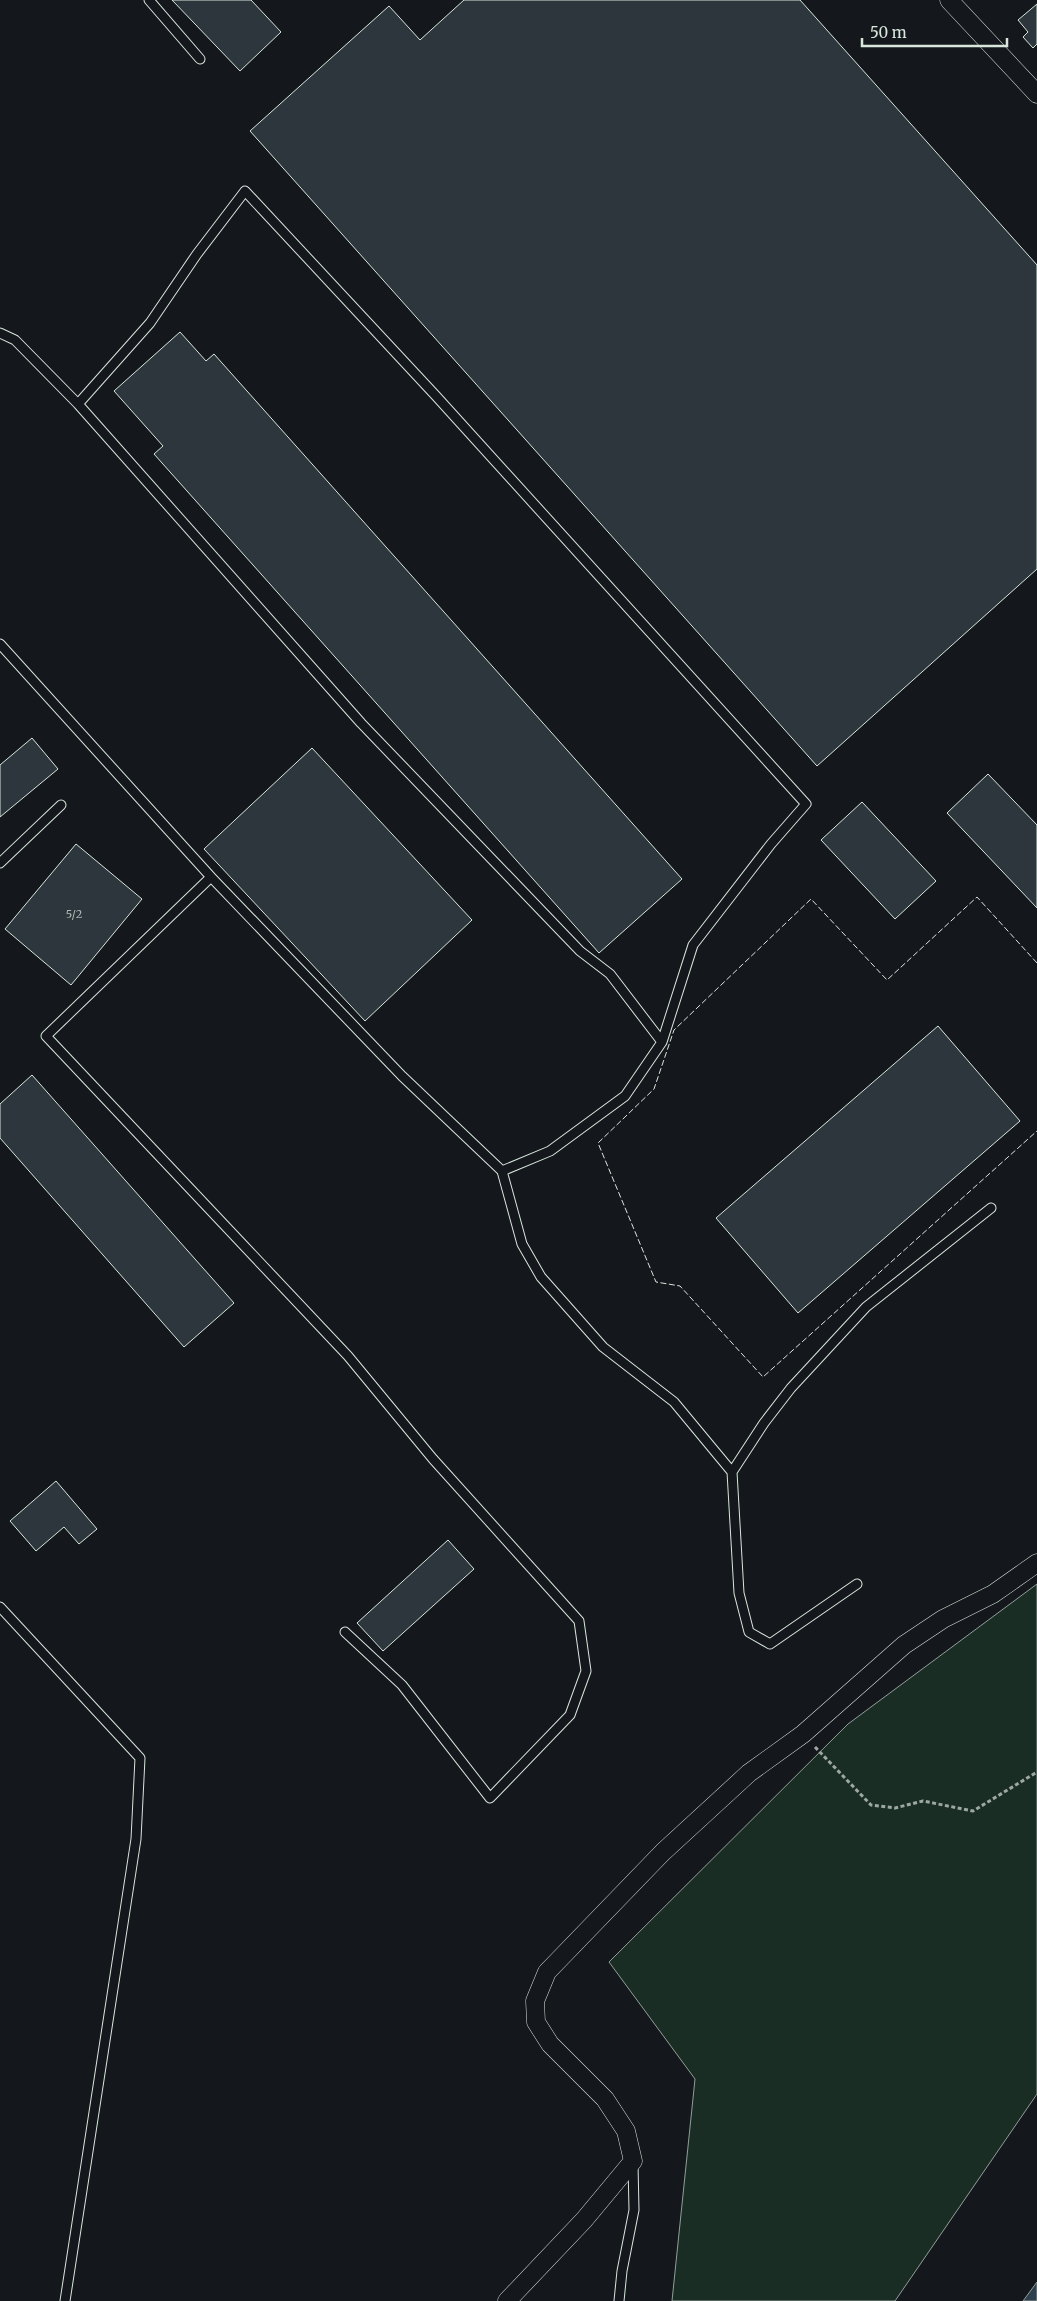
<svg xmlns="http://www.w3.org/2000/svg" width="1037" height="2301" viewBox="0 0 1037 2301" font-family="Merriweather,serif">
<style>
.green{fill:#1a2d24;stroke:#939e99}
.water{fill:#2f3f4d;stroke:#939e99}
.building{fill:#2c363c;stroke:#d8e6dc}
.lines{fill:none;stroke-linecap:round;stroke-linejoin:round}
.service-casing{stroke:#d8e6dc;stroke-width:11}
.minor-casing{stroke:#d8e6dc;stroke-width:19}
.path{stroke:#9da8a2;stroke-width:3;stroke-dasharray:4 2.5;stroke-linecap:butt}
.service{stroke:#14181c;stroke-width:9}
.minor{stroke:#14181c;stroke-width:18}
.fence{stroke:#d8e6dc;stroke-width:1;stroke-dasharray:6 2.5;stroke-linecap:butt}
.labels{text-anchor:middle;stroke-width:4;stroke-linejoin:round;paint-order:stroke}
.number-label{font-size:11px;fill:#adbab4}
</style>
<rect width="100%" height="100%" fill="#14181c"/>
<path class="green" d="M 1037,1584 L 1037,2094 L 895,2301 L 672,2301 L 695,2079 L 609,1962 L 848,1724 Z"/>
<path class="water" d="M 1037,2282 L 1037,2301 L 1023,2301 Z"/>
<path class="building" d="M 172,0 L 251,0 L 281,32 L 240,71 Z
M 464,0 L 800,0 L 1037,265 L 1037,569 L 817,766 L 250,131 L 389,6 L 420,40 Z
M 1037,4 L 1037,44 L 1033,48 L 1023,37 L 1028,32 L 1018,20 Z
M 180,332 L 206,361 L 214,354 L 682,879 L 599,953 L 154,454 L 163,446 L 114,391 Z
M 32,738 L 58,769 L 0,817 L 0,765 Z
M 312,748 L 472,920 L 365,1021 L 204,849 Z
M 988,774 L 1037,825 L 1037,908 L 947,813 Z
M 862,802 L 936,881 L 895,919 L 821,840 Z
M 76,844 L 142,899 L 71,985 L 5,929 Z
M 938,1026 L 1020,1121 L 798,1313 L 716,1218 Z
M 32,1075 L 234,1303 L 184,1347 L 0,1138 L 0,1104 Z
M 56,1481 L 97,1529 L 79,1544 L 64,1527 L 36,1551 L 10,1521 Z
M 448,1540 L 474,1569 L 383,1651 L 357,1623 Z"/>
<g class="lines">
<g class="service-casing">
<path id="service" d="M 149,0 L 200,59
M 0,333 L 15,340 L 78,404
M 0,644 L 211,877 L 46,1036 L 348,1356 L 433,1459 L 579,1621 L 586,1671 L 570,1715 L 490,1798 L 402,1685 L 345,1632
M 0,863 L 61,805
M 211,877 L 402,1076 L 502,1171 L 550,1151 L 625,1096 L 662,1042 L 693,945 L 771,844 L 806,804 L 436,396 L 245,191 L 197,254 L 150,323 L 78,404 L 361,723 L 580,951 L 610,974 L 662,1042
M 502,1171 L 522,1244 L 541,1277 L 603,1347 L 674,1402 L 732,1472 L 739,1593 L 749,1632 L 770,1644 L 857,1584
M 732,1472 L 764,1423 L 791,1388 L 866,1307 L 991,1208
M 0,1607 L 140,1758 L 136,1839 L 65,2301
M 619,2301 L 622,2271 L 634,2210 L 633,2164"/>
</g>
<g class="minor-casing">
<path id="minor" d="M 949,0 L 1037,94
M 507,2301 L 584,2220 L 633,2161 L 626,2131 L 605,2099 L 550,2044 L 536,2022 L 535,2001 L 547,1972 L 663,1852 L 749,1773 L 803,1734 L 904,1645 L 943,1619 L 993,1594 L 1037,1563"/>
</g>
<path class="path" d="M 815,1747 L 871,1805 L 895,1808 L 923,1801 L 973,1811 L 1037,1772"/>
<use href="#service" class="service"/>
<use href="#minor" class="minor"/>
<path class="fence" d="M 1037,963 L 977,897 L 887,980 L 811,899 L 674,1030 L 654,1089 L 598,1143 L 656,1282 L 680,1286 L 763,1377 L 1037,1131"/>
</g>
<g class="labels">
<g class="number-label">
<text x="74" y="918">5/2</text>
</g>
</g>
<path d="M862 38v8h145v-8" fill="none" stroke="#d8e6dc" stroke-width="2.5"/>
<text x="870" y="38" font-size="15" fill="#d8e6dc" stroke="#14181c" stroke-width="4" paint-order="stroke">50 m</text>
</svg>
